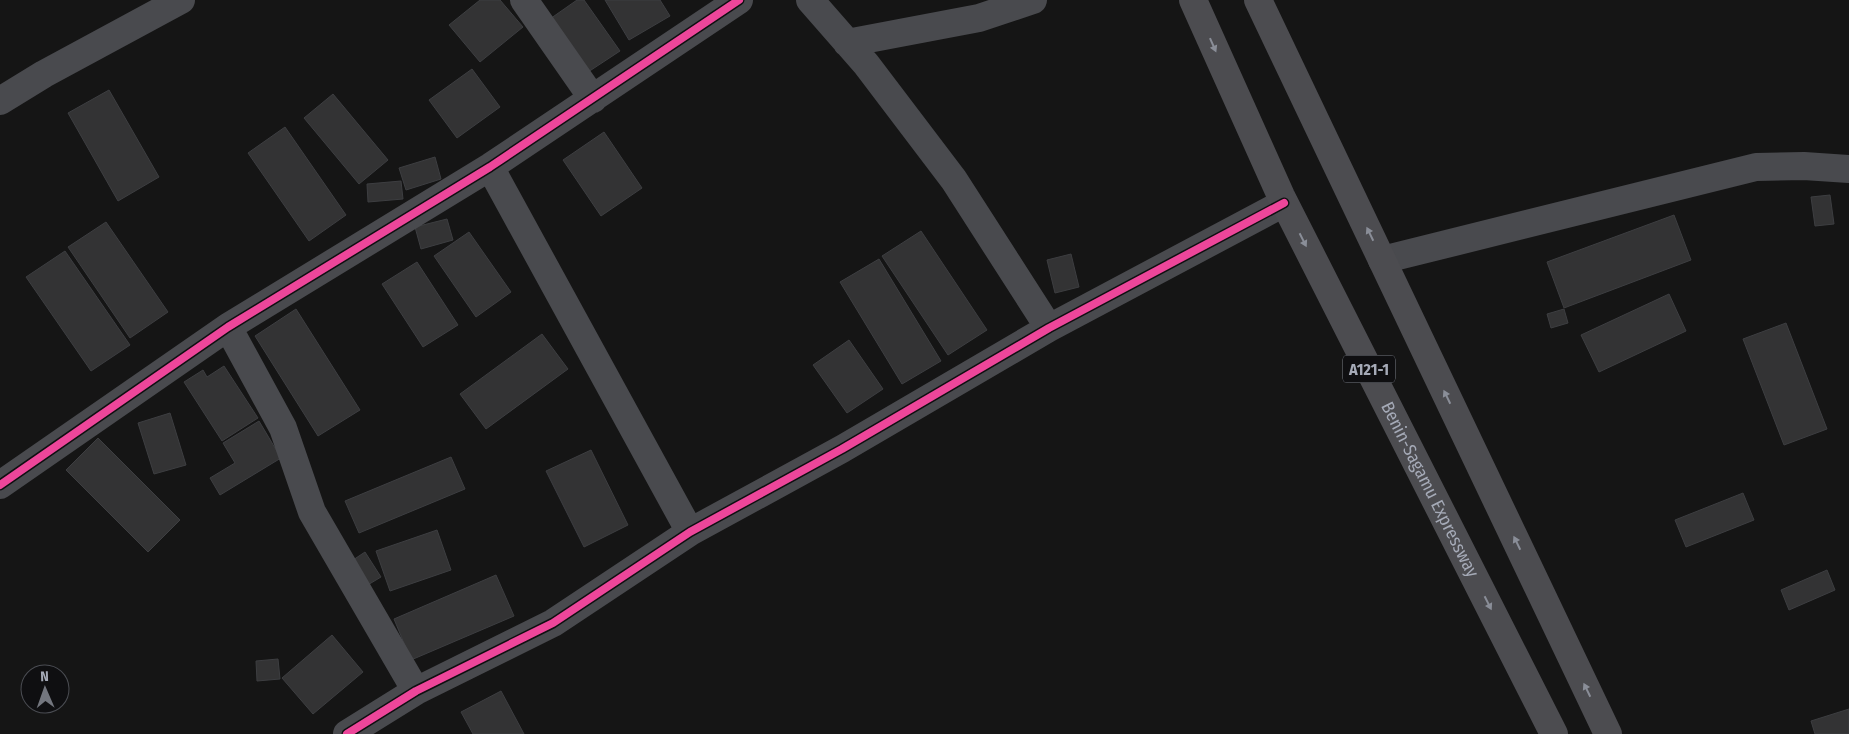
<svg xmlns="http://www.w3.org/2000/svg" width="1849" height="734" viewBox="0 0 1849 734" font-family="'Fira Sans Condensed',sans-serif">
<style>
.building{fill:#333334;stroke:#3d3e41}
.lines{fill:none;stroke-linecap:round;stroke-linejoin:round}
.minor{stroke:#494a4e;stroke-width:28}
.highway{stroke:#4c4c50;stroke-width:28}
.cycleway-casing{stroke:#0f0f11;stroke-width:11}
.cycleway{stroke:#ed469a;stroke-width:8}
.oneway{fill:#8a8e98}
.labels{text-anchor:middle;stroke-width:5;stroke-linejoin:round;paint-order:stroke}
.shield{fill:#0f0f11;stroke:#787c85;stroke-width:1}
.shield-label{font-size:16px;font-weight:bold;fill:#a5aab7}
.street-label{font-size:18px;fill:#a5aab7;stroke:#0f0f11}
</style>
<rect width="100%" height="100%" fill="#151515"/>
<path class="building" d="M 480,0 L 500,0 L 523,27 L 480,62 L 449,25 Z
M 577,0 L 584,0 L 620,51 L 585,74 L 547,21 Z
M 605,0 L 660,0 L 670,16 L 629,40 Z
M 472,69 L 500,107 L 457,138 L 429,100 Z
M 109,90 L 159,177 L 118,201 L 68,113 Z
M 333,94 L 388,160 L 359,184 L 304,118 Z
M 285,127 L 346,215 L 309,241 L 248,153 Z
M 604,132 L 642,188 L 601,216 L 563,160 Z
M 435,157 L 441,179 L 406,190 L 399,168 Z
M 401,181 L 403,199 L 368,202 L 367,184 Z
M 1830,195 L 1834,224 L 1815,226 L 1811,197 Z
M 1674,215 L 1691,260 L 1564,308 L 1547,262 Z
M 447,219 L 453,240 L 421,249 L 415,227 Z
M 106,222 L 168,312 L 130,338 L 68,247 Z
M 921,231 L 987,330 L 948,355 L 882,256 Z
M 469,232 L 511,292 L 476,317 L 434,256 Z
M 65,251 L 130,345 L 91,371 L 26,277 Z
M 1071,254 L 1079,287 L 1055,293 L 1047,260 Z
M 879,259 L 941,361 L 902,384 L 840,282 Z
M 417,262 L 458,325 L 423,347 L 382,284 Z
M 1669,294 L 1686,331 L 1599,372 L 1581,335 Z
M 296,309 L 360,410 L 318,436 L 255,336 Z
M 1564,309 L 1568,323 L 1551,328 L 1547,314 Z
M 1786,323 L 1827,429 L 1784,445 L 1743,339 Z
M 542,334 L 568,369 L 486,429 L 460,394 Z
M 849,340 L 883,389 L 847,413 L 813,365 Z
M 224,366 L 258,418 L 222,441 L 184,382 L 203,370 L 207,377 Z
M 170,413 L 186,465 L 154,474 L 138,423 Z
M 259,421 L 281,458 L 220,495 L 210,478 L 235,463 L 223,443 Z
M 98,438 L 180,520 L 148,552 L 66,470 Z
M 591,450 L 628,525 L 584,547 L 546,471 Z
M 451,457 L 465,489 L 359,533 L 345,501 Z
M 1743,493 L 1754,520 L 1686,547 L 1675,520 Z
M 437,530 L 451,570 L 390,591 L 376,551 Z
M 365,552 L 381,577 L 366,586 L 350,562 Z
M 1827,570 L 1835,590 L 1789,610 L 1781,590 Z
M 496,575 L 514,616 L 411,660 L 394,619 Z
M 332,635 L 363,672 L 313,714 L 282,678 Z
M 278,659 L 280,679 L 257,681 L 256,661 Z
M 501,691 L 524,734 L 473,734 L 461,712 Z
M 1849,709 L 1849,734 L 1815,734 L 1811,721 Z"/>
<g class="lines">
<path class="minor" d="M 524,0 L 593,99
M 810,0 L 866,64 L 954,180 L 1049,328
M 847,43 L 979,18 L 1033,0
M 0,101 L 44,74 L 181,0
M 490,167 L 690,532
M 1382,260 L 1756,167 L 1804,166 L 1849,169
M 228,327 L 283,428 L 312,512 L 416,691
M 0,485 L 228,327 L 490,167 L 739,0
M 347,734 L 416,691 L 553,623 L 690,532 L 842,449 L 1049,328 L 1284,203"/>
<g class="highway">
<path id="s1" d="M 1193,0 L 1281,196 L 1554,734"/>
<path d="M 1258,0 L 1608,734"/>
</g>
<g class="cycleway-casing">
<path id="cycleway" d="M 0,485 L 228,327 L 490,167 L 739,0
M 347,734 L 416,691 L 553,623 L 690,532 L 842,449 L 1049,328 L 1284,203"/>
</g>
<use href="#cycleway" class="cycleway"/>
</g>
<defs><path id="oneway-solid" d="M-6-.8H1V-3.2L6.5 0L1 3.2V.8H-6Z" transform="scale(1.25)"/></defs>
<g class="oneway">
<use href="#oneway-solid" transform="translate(1213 45) rotate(66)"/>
<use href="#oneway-solid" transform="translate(1370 234) rotate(-116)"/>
<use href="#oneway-solid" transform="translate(1303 240) rotate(63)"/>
<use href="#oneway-solid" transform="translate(1447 397) rotate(-116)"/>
<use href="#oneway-solid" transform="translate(1517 543) rotate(-116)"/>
<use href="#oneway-solid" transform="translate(1488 603) rotate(63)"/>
<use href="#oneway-solid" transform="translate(1587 690) rotate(-116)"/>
</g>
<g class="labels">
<rect class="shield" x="1343" y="355.5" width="52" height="27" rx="4"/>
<g class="shield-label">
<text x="1369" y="375">A121-1</text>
</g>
<g class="street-label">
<text dy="6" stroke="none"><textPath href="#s1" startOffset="544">Benin-Sagamu Expressway</textPath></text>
</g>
</g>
<g transform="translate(45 689) rotate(358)"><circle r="24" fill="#0f0f11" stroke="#4b4d53"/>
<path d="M0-4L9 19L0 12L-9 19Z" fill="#73767e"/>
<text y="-8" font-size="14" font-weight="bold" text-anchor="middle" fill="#a5aab7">N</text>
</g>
</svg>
